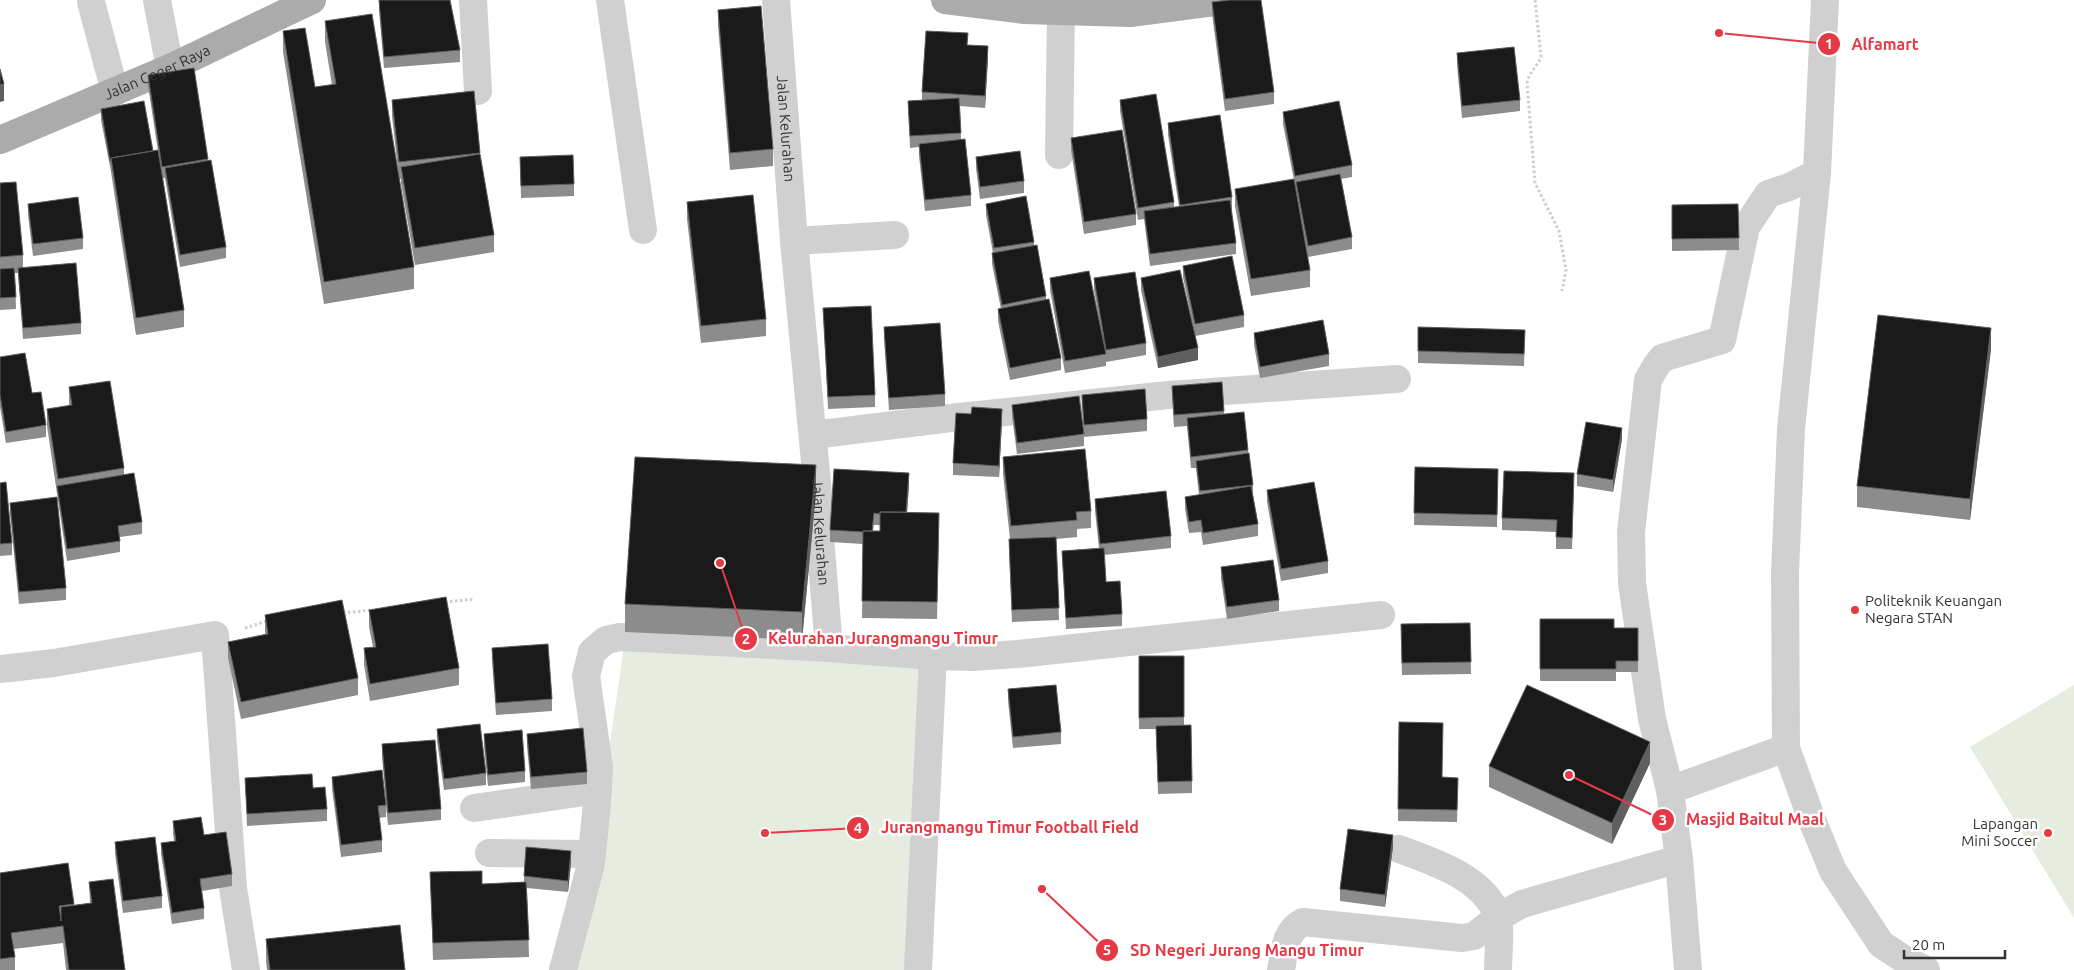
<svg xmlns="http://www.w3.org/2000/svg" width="2074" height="970" viewBox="0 0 2074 970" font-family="Ubuntu,sans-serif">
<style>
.green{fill:#e6ecdf}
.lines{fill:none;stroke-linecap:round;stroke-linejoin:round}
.path{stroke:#cdcdcd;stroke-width:3;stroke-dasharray:2.5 2.5;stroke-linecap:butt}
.minor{stroke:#d0d0d0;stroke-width:28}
.major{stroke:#ababab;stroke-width:28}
.wall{fill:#8c8c8c;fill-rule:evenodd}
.shaded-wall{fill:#5f5f5f}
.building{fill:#1a1a1a;stroke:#5f5f5f}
.poi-dot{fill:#e63946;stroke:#fff;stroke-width:2}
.labels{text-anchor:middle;stroke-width:5;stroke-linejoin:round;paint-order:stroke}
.street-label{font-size:15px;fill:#333;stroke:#fff}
.poi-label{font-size:15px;fill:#333;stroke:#fff;text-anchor:start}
.leader{fill:none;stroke:#e63946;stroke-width:2}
.callout-dot{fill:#e63946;stroke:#fff;stroke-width:2}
.mark-label{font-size:15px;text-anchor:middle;font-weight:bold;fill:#fff}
.callout-label{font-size:16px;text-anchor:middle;font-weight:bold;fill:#e63946;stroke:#fff;stroke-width:5;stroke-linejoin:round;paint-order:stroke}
</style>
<rect width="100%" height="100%" fill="#fff"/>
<path class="green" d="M 625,639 L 938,661 L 925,970 L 565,970 L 593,862 Z
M 2074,685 L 2074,918 L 1970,747 Z"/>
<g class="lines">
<path class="path" d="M 1535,0 L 1541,57 C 1537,67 1529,72 1527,83 L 1535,183 L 1559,231 L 1566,270 L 1562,291
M 445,602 L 474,599
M 343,613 L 371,610
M 245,628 L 267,621"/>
<g class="minor">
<path d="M 157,0 L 170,68"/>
<path d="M 473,0 L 478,91"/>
<path d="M 610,0 L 643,230"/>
<path id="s1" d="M 776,0 L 794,241 L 819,504 L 819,525 L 829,648 L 933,656 L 918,970"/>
<path d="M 1825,0 L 1817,173 L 1791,429 L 1785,574 L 1786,748 L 1812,820 L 1833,871 L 1881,944 L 1905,960 L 1926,970"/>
<path d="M 91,2 L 115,92"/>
<path d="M 1059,155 L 1061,11"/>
<path d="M 794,241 L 895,235"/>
<path d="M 813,435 L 959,417 L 1168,395 L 1397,379"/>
<path d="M 933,656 L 972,657 L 1018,654 L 1381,615"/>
<path d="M 0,669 L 54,663 L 215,635 L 233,888 L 246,970"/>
<path d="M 1670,790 L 1786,748"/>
<path d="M 474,808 L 598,790"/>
<path d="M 1399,849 C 1434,862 1483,877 1498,916 C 1501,925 1498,959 1498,970"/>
<path d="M 489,853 L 592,854"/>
<path d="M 1499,917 L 1522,904 L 1679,859"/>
<path d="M 563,970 L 591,864 L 597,803 L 599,767 L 586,676 L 592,652 L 606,640 L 620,637 L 829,648"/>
<path d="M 1281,970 C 1285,951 1284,932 1303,922 L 1462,938 L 1474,936 L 1492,922"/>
<path d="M 1688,970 L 1679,859 L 1670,790 L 1652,719 L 1632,583 L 1631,532 L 1648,380 L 1656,366 L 1662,358 L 1722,340 L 1746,227 L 1768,194 L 1789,187 L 1817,173"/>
</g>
<g class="major">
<path d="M 945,0 L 1024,10 L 1130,13 L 1230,0"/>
<path id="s2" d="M 0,140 L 170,68 L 312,0"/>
</g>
</g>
<path class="wall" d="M 379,0 L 460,50 L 460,62 L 384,68 L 379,10 Z
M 1212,2 L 1274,92 L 1274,104 L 1225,111 L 1212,14 Z
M 718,10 L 773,149 L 773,166 L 730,170 L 718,26 Z
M 325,21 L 414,267 L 414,289 L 324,304 L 283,52 L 283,31 L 315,87 L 332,85 L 325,42 Z
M 968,45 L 988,58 L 985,108 L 960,106 L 961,139 L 971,195 L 971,206 L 925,211 L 919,156 L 919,147 L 910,148 L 908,101 L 922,100 L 922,92 Z
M 1457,53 L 1520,100 L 1520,111 L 1462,118 L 1457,65 Z
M 194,68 L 208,161 L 226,247 L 226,258 L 180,267 L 165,178 L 163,178 L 184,310 L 184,327 L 136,335 L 111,172 L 101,120 L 101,109 L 153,151 L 158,151 L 148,86 L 148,75 Z
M 474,91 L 480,154 L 494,235 L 494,252 L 415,265 L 401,183 L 401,179 L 399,179 L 392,116 L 392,100 Z
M 1120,100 L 1174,202 L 1174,207 L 1179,207 L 1168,135 L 1168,123 L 1232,197 L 1232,209 L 1231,209 L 1236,243 L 1236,254 L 1150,266 L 1144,219 L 1138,220 L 1120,111 Z
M 1283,112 L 1352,165 L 1352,177 L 1341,179 L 1352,237 L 1352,249 L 1308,257 L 1300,216 L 1310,270 L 1310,287 L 1251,296 L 1235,206 L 1235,189 L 1294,180 L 1283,124 Z
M 1071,138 L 1136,214 L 1136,225 L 1084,234 L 1071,150 Z
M 520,157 L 574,184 L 574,196 L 521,198 Z
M 976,157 L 1024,181 L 1024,193 L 980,199 L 976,168 Z
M 0,183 L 23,255 L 23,268 L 81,323 L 81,334 L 23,339 L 18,273 L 15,273 L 16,309 L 0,310 Z
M 687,202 L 766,319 L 766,336 L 701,343 L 687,219 Z
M 28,204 L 83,238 L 83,249 L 33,256 L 28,215 Z
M 986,204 L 1034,242 L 1034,245 L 1046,296 L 1046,300 L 1061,358 L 1061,370 L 1010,380 L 998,321 L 998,309 L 1001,309 L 992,264 L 992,253 L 993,253 L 986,215 Z
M 1738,204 L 1739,250 L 1672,251 L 1672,205 Z
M 1183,266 L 1244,315 L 1244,327 L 1195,336 L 1198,360 L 1158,368 L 1141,290 L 1141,278 L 1194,331 L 1183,277 Z
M 1050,278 L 1101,330 L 1094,290 L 1094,278 L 1146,343 L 1146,355 L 1106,362 L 1106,358 L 1106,366 L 1065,373 L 1050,290 Z
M 823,308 L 875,395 L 875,407 L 828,409 Z
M 884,327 L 945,394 L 945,406 L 889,410 L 884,339 Z
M 1418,327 L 1525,330 L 1524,366 L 1418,363 Z
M 1254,333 L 1329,354 L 1329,366 L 1260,378 L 1254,345 Z
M 1991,349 L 1970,520 L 1857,507 L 1857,486 Z
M 0,357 L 32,393 L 46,425 L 46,437 L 6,443 L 0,407 Z
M 1222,382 L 1224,414 L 1248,450 L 1253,485 L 1253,495 L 1258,524 L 1258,536 L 1203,545 L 1201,532 L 1189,533 L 1185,509 L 1185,497 L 1199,495 L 1196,468 L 1191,468 L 1187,426 L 1174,427 L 1172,397 L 1172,386 Z
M 69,387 L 124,468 L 124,475 L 142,522 L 142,534 L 120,537 L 120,552 L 67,561 L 47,426 L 47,409 L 69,406 Z
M 1082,395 L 1147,419 L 1147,431 L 1084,437 L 1082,406 Z
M 1012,405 L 1084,434 L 1084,446 L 1017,454 L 1012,416 Z
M 1002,420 L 999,477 L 953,475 L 953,463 Z
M 1622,439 L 1613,492 L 1577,486 L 1577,474 Z
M 1003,457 L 1091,511 L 1091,528 L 1077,529 L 1077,537 L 1056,539 L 1059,620 L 1012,622 L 1009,551 L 1009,539 L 1010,539 L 1003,474 Z
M 1415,467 L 1498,469 L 1497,527 L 1414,525 Z
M 0,483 L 12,543 L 12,555 L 0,556 Z
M 909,485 L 907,512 L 939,530 L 937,619 L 862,618 L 863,544 L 830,542 L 830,530 ZM 874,525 L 880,525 L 880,531 L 873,531 Z
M 1574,485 L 1572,549 L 1556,549 L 1556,532 L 1502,530 L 1502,518 Z
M 1267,490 L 1328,561 L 1328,573 L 1281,581 L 1267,502 Z
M 816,493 L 802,640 L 625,632 L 625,604 Z
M 1095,499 L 1171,536 L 1171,548 L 1104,555 L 1106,582 L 1122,614 L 1122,626 L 1066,629 L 1062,551 L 1099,548 L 1095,511 Z
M 10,503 L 66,588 L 66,600 L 19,604 L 10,514 Z
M 1221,567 L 1279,600 L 1279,611 L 1227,619 L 1221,579 Z
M 369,610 L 459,668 L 459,685 L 370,701 L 364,665 L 364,648 L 373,647 L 369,627 Z
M 265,615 L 358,678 L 358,695 L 241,719 L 228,658 L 228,642 L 265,634 Z
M 1540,619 L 1614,628 L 1638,628 L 1638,672 L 1616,672 L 1616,681 L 1540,681 Z
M 1470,623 L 1471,674 L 1402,675 L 1401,636 Z
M 492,648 L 552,699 L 552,711 L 496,715 L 492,660 Z
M 1139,656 L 1184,656 L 1184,725 L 1192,781 L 1192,793 L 1158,794 L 1156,729 L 1139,729 Z
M 1008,689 L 1061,732 L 1061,744 L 1013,748 L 1008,701 Z
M 1399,722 L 1442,777 L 1458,778 L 1457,822 L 1398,821 Z
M 437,729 L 486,773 L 486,785 L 444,790 L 437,741 Z
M 484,734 L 525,771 L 525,782 L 488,786 L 484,746 Z
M 527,734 L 587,772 L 587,784 L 531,789 L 527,746 Z
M 382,744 L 441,809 L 441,820 L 388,825 L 386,806 L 386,817 L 379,818 L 382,840 L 382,852 L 341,857 L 332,789 L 332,777 L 386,804 L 382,756 Z
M 1650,763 L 1612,844 L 1489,787 L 1489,766 Z
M 245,778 L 313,788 L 327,809 L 327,821 L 247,826 Z
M 173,821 L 204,835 L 232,874 L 232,886 L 202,891 L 204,908 L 204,919 L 172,924 L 161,854 L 161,843 L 174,841 L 173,833 Z
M 115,842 L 162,896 L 162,908 L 123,913 L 115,854 Z
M 1393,847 L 1385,907 L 1340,901 L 1340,889 Z
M 68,863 L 74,905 L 90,903 L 89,882 L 125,970 L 66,970 L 63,943 L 14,949 L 15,957 L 15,970 L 0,970 L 0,873 Z
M 571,863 L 568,892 L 527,888 L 529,957 L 433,960 L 430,872 L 482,884 L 524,882 L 524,876 Z
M 266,939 L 405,970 L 267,970 L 266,961 Z"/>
<path class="shaded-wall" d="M 988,46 L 988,58 L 985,108 L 985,96 Z
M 4,84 L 4,101 L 0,102 L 0,85 Z
M 1991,328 L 1991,349 L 1970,520 L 1970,499 Z
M 1198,348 L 1198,360 L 1158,368 L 1158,357 Z
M 1002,409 L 1002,420 L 999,477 L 999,466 Z
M 1622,428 L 1622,439 L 1613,492 L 1613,480 Z
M 816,465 L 816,493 L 802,640 L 802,612 Z
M 909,473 L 909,485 L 906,527 L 906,515 Z
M 1650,742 L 1650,763 L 1612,844 L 1612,823 Z
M 1393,835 L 1393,847 L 1385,907 L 1385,895 Z
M 571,851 L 571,863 L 568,892 L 568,881 Z"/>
<path class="building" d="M 379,0 L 450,0 L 460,50 L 384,57 Z
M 1230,0 L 1261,0 L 1274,92 L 1225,99 L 1212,2 Z
M 761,6 L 773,149 L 730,153 L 718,10 Z
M 372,14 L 414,267 L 324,282 L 283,31 L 305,28 L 315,87 L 336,84 L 325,21 Z
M 926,31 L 968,33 L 967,45 L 988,46 L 985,96 L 922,92 Z
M 1514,47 L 1520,100 L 1462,106 L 1457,53 Z
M 194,68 L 208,159 L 162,167 L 148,75 Z
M 0,69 L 4,84 L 0,85 Z
M 474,91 L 480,153 L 399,162 L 392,100 Z
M 1156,94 L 1174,202 L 1138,208 L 1120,100 Z
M 959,98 L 961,133 L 910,136 L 908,101 Z
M 144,101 L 153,151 L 111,158 L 110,161 L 101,109 Z
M 1339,101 L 1352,165 L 1295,176 L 1283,112 Z
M 1220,115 L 1232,197 L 1180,205 L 1168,123 Z
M 1122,130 L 1136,214 L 1084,222 L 1071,138 Z
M 965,139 L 971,195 L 925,200 L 919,144 Z
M 158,150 L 184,310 L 136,318 L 111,158 Z
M 1020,151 L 1024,181 L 980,187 L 976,157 Z
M 480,154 L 494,235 L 415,248 L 401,167 Z
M 573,155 L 574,184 L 521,186 L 520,157 Z
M 211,160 L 226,247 L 180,255 L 165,168 Z
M 1340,174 L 1352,237 L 1308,246 L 1296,182 Z
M 1294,179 L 1310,270 L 1251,279 L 1235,189 Z
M 16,182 L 23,255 L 0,257 L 0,183 Z
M 753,195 L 766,319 L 701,326 L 687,202 Z
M 1026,196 L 1034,242 L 994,248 L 986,204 Z
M 78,197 L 83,238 L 33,244 L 28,204 Z
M 1230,200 L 1236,243 L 1150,254 L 1144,211 Z
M 1738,204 L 1739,238 L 1672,239 L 1672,205 Z
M 1037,245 L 1046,296 L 1002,305 L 992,253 Z
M 1232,256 L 1244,315 L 1195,324 L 1183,266 Z
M 76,263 L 81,323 L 23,328 L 18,268 Z
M 14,268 L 16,297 L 0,298 L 0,269 Z
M 1180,270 L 1198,348 L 1158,357 L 1141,278 Z
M 1089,271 L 1106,354 L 1065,361 L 1050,278 Z
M 1135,272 L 1146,343 L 1106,350 L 1094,278 Z
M 1049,299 L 1061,358 L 1010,368 L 998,309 Z
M 871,306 L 875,395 L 828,397 L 823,308 Z
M 1878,315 L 1991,328 L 1970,499 L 1857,486 Z
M 1323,320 L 1329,354 L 1260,367 L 1254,333 Z
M 940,323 L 945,394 L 889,398 L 884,327 Z
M 1418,327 L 1525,330 L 1524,354 L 1418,351 Z
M 25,353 L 32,393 L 41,392 L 46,425 L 6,432 L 0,395 L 0,357 Z
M 110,381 L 124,468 L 58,479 L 47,409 L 72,405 L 69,387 Z
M 1222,382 L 1224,411 L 1174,415 L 1172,386 Z
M 1145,389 L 1147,419 L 1084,425 L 1082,395 Z
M 1079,396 L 1084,434 L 1017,443 L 1012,405 Z
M 972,407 L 1002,409 L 999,466 L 953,463 L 956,413 L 971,414 Z
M 1244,412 L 1248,450 L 1191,457 L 1187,418 Z
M 1586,422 L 1622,428 L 1613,480 L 1577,474 Z
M 1085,449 L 1091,511 L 1076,512 L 1077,520 L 1011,526 L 1003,457 Z
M 1249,453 L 1253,485 L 1200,491 L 1196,461 Z
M 635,457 L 816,465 L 802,612 L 625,604 Z
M 1415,467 L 1498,469 L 1497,515 L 1414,513 Z
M 834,469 L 909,473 L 906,512 L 880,512 L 880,514 L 874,513 L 872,531 L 863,531 L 863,532 L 830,530 Z
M 1504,471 L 1574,473 L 1572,538 L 1556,537 L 1557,520 L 1502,518 Z
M 134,473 L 142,522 L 118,526 L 120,541 L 67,549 L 57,486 Z
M 6,482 L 12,543 L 0,544 L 0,483 Z
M 1314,482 L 1328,561 L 1281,569 L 1267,490 Z
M 1251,486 L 1258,524 L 1203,533 L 1201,520 L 1189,522 L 1185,497 Z
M 1166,491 L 1171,536 L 1100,544 L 1095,499 Z
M 57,497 L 66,588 L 19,592 L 10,503 Z
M 880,512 L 939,513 L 937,602 L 862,601 L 863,531 L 880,531 Z
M 1056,537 L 1059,608 L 1012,610 L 1009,539 Z
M 1104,548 L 1106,582 L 1120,581 L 1122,614 L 1066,618 L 1062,551 Z
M 1273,560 L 1279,600 L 1227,607 L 1221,567 Z
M 446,597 L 459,668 L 370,684 L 364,648 L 376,647 L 369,610 Z
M 342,600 L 358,678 L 241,702 L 228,642 L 268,634 L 265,615 Z
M 1540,619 L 1614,619 L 1614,628 L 1638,628 L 1638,661 L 1616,661 L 1616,669 L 1540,669 Z
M 1470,623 L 1471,662 L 1402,663 L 1401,624 Z
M 548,644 L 552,699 L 496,703 L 492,648 Z
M 1139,656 L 1184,656 L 1184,717 L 1139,718 Z
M 1056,685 L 1061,732 L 1013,737 L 1008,689 Z
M 1527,685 L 1650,742 L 1612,823 L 1489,766 Z
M 1399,722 L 1443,723 L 1442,777 L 1458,778 L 1457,810 L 1398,809 Z
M 480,724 L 486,773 L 444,779 L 437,729 Z
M 1191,725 L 1192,781 L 1158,782 L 1156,726 Z
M 583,728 L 587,772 L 531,777 L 527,734 Z
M 522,730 L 525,771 L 488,775 L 484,734 Z
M 435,740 L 441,809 L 388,813 L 382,744 Z
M 382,770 L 386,805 L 378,806 L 382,840 L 341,845 L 332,777 Z
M 312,774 L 313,788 L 325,787 L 327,809 L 247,814 L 245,778 Z
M 201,817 L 204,835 L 226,832 L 232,874 L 200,879 L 204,908 L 172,913 L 161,843 L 176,841 L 173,821 Z
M 1348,829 L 1393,835 L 1385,895 L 1340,889 Z
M 155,837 L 162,896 L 123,901 L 115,842 Z
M 526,847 L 571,851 L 568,881 L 524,876 Z
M 68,863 L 74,904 L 59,906 L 61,921 L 61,907 L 92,903 L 89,882 L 113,879 L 125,970 L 69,970 L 63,926 L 11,933 L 15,957 L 0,959 L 0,873 Z
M 482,871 L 482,884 L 526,882 L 529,940 L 433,943 L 430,872 Z
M 400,925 L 405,970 L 270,970 L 266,939 Z"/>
<g class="poi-dot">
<circle cx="1855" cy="610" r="5"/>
<circle cx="2048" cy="833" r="5"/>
</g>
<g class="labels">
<g class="street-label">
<text dy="5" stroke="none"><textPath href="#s2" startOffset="171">Jalan Ceger Raya</textPath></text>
<text dy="5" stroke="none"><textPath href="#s1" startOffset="129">Jalan Kelurahan</textPath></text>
<text dy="5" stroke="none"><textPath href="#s1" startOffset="534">Jalan Kelurahan</textPath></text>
</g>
<g class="poi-label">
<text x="1865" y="606">Politeknik Keuangan<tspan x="1865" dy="17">Negara STAN</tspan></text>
<text x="2038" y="829" text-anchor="end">Lapangan<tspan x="2038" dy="17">Mini Soccer</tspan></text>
</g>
</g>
<path class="leader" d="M1719 33L1829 44M720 563L746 639M1569 775L1663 820M765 833L858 828M1042 889L1107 950"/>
<g class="callout-dot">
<circle cx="1719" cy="33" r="5"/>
<circle cx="720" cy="563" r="5"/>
<circle cx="1569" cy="775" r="5"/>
<circle cx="765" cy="833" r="5"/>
<circle cx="1042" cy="889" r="5"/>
<circle cx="1829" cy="44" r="12"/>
<circle cx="746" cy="639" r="12"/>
<circle cx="1663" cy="820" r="12"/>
<circle cx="858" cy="828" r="12"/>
<circle cx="1107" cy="950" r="12"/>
</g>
<g class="mark-label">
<text x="1829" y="49">1</text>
<text x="746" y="644">2</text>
<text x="1663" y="825">3</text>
<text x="858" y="833">4</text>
<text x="1107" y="955">5</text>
</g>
<g class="callout-label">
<text x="1885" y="50">Alfamart</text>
<text x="883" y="644">Kelurahan Jurangmangu Timur</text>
<text x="1755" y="825">Masjid Baitul Maal</text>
<text x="1010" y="833">Jurangmangu Timur Football Field</text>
<text x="1247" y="956">SD Negeri Jurang Mangu Timur</text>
</g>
<path d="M1904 950v8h101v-8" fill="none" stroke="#333333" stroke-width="2.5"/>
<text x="1912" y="950" font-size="15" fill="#333333" stroke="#ffffff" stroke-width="4" paint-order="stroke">20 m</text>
</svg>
